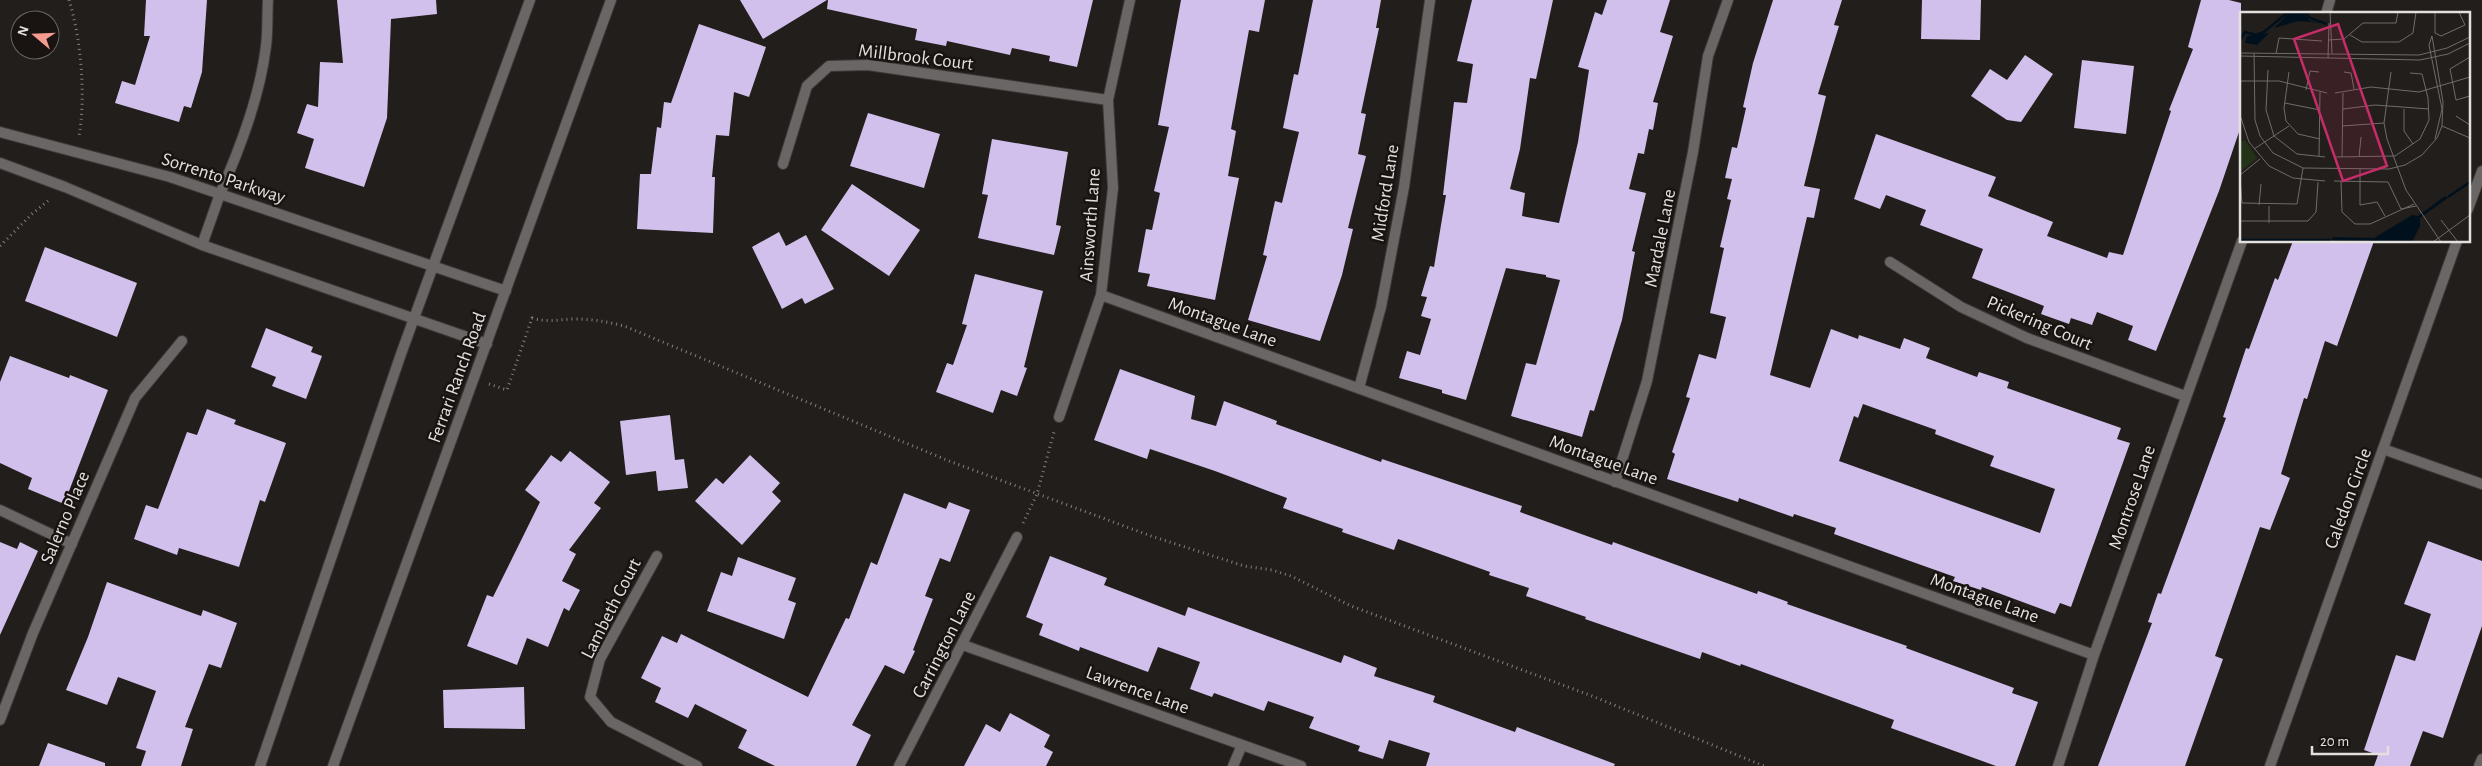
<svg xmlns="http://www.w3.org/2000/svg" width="2482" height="766" viewBox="0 0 2482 766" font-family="'Alegreya Sans',sans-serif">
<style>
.building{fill:#d1c0ec;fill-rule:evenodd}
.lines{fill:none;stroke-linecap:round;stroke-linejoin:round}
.service-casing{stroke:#3d3936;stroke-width:12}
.minor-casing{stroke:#3d3936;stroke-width:12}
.tertiary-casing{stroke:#3d3936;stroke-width:12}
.path{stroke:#84817e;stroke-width:3;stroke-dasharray:1 4;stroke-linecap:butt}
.service{stroke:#696665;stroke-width:10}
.minor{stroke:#696665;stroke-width:10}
.tertiary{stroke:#696665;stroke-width:10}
.labels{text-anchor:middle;stroke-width:5;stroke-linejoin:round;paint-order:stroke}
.street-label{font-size:19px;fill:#e3e0de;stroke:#191412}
.inset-river{fill:none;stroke:#00111d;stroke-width:2.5}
.inset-road{fill:none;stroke:#6f6c69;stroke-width:1}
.view{fill:#c52c68;fill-opacity:0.15;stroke:#c52c68;stroke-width:2.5}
.inset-edge{fill:none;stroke:#e3e0de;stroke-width:2.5}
</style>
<rect width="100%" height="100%" fill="#221e1b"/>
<path class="building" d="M 146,0 L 207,0 L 202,72 L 191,108 L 184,106 L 179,122 L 115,103 L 122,81 L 135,85 L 150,36 L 144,36 Z
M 337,0 L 436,0 L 437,14 L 391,19 L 387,118 L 364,187 L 305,168 L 314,139 L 297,133 L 307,104 L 318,107 L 320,62 L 343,63 Z
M 740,0 L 827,0 L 763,39 Z
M 828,0 L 1093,0 L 1077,67 L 1049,61 L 1050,56 L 1012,48 L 1010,55 L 947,41 L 946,46 L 915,40 L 917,29 L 827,9 Z
M 1181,0 L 1265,0 L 1259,32 L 1249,30 L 1231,129 L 1236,131 L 1228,176 L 1239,178 L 1215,300 L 1147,286 L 1150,274 L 1138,272 L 1146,229 L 1152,230 L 1160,193 L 1154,191 L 1169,127 L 1158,125 Z
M 1313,0 L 1381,0 L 1376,28 L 1379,28 L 1361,113 L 1366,114 L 1358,154 L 1366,156 L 1348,228 L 1353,229 L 1342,275 L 1320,341 L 1248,320 L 1267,256 L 1263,255 L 1275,201 L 1282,203 L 1299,132 L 1283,128 L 1294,74 L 1298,75 Z
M 1472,0 L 1553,0 L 1536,79 L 1530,78 L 1520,149 L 1510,189 L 1525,193 L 1522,216 L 1559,223 L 1578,142 L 1589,70 L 1578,67 L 1595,12 L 1602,15 L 1607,0 L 1670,0 L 1660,32 L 1673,36 L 1653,102 L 1658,103 L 1653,130 L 1649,129 L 1644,154 L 1638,153 L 1629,189 L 1646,193 L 1632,251 L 1635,252 L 1622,320 L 1594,411 L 1590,410 L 1582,437 L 1511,416 L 1526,363 L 1536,365 L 1560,280 L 1546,277 L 1546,275 L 1506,268 L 1466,400 L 1442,393 L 1442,390 L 1399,378 L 1407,351 L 1420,355 L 1431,319 L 1421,316 L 1427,297 L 1421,296 L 1430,266 L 1434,267 L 1446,195 L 1443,195 L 1454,102 L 1467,103 L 1473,64 L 1457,61 Z
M 1773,0 L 1842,0 L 1834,25 L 1839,26 L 1818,94 L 1826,96 L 1804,186 L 1820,189 L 1814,218 L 1807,217 L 1770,375 L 1810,388 L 1831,329 L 1858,339 L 1859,335 L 1900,349 L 1904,338 L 1930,348 L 1926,358 L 1977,377 L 1979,372 L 2009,382 L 2007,388 L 2121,428 L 2117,439 L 2130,443 L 2071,607 L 2060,603 L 2055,614 L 1982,587 L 1981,590 L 1953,581 L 1955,577 L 1834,534 L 1836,528 L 1794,514 L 1793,517 L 1739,498 L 1738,502 L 1667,479 L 1675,454 L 1672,452 L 1690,398 L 1686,397 L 1699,354 L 1716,359 L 1726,317 L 1710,313 L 1724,248 L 1720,247 L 1731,200 L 1727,199 L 1732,179 L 1725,178 L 1732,147 L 1737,148 L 1746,108 L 1743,107 L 1753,63 ZM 1863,404 L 1936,430 L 1935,434 L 1994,456 L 1990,466 L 2055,489 L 2040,533 L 1839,461 L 1854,416 L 1858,418 Z
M 1922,0 L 1981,0 L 1980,40 L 1921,39 Z
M 2201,0 L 2229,0 L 2241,3 L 2241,126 L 2219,191 L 2156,351 L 2128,340 L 2133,326 L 2097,312 L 2092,325 L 2071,318 L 2069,324 L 2041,314 L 2044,306 L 1972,278 L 1983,249 L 1920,225 L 1926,210 L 1886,195 L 1880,209 L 1854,199 L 1876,134 L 1996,177 L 1988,196 L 2053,222 L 2047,236 L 2107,258 L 2109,252 L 2123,255 L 2171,111 L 2169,110 L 2193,49 L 2188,47 Z
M 699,24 L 766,47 L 749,97 L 734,92 L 729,136 L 716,135 L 712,177 L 715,177 L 713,233 L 637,229 L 640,174 L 651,174 L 657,127 L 661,128 L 664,102 L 671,103 Z
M 2025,55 L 2053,74 L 2021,122 L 2007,120 L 1971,96 L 1990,69 L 2007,80 Z
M 2082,60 L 2134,66 L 2126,134 L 2074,128 Z
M 868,113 L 940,134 L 924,188 L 850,166 Z
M 992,139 L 1068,152 L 1056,225 L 1061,226 L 1054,255 L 978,238 L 988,195 L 982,194 Z
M 852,184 L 920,230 L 889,276 L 821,230 Z
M 779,232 L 786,246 L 806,235 L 834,289 L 805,304 L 802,298 L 782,309 L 752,247 Z
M 2293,241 L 2374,241 L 2337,346 L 2325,341 L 2307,399 L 2304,398 L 2281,474 L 2290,478 L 2270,530 L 2260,527 L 2215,656 L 2223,659 L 2185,766 L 2098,766 L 2152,623 L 2148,622 L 2158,593 L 2161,594 L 2226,418 L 2223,417 L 2246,348 L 2249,349 L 2275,278 L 2278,280 Z
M 45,247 L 137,283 L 117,337 L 25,301 Z
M 975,274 L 1043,291 L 1024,367 L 1027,368 L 1017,396 L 1001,390 L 993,413 L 936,392 L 947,363 L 953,365 L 967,325 L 962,324 Z
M 266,328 L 313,347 L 311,352 L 322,356 L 306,399 L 272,386 L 276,377 L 251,367 Z
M 10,356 L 69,378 L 70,375 L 108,390 L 64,504 L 28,489 L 32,478 L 0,463 L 0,382 Z
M 1120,369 L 1195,396 L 1191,419 L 1216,426 L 1224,401 L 1277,421 L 1276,424 L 1381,462 L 1382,459 L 1522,506 L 1520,512 L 1612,545 L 1613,542 L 1757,594 L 1758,591 L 1788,602 L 1787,604 L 1907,646 L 1906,648 L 2014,688 L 2012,693 L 2038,702 L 2015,766 L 1996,766 L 1891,728 L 1894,720 L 1741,664 L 1740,666 L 1702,652 L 1700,659 L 1585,619 L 1586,617 L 1526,596 L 1529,588 L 1489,575 L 1490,572 L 1398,539 L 1394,550 L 1342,532 L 1343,529 L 1283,508 L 1287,498 L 1215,471 L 1150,449 L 1147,459 L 1094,440 Z
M 207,409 L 236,420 L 234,424 L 286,443 L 265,502 L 260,500 L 239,567 L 179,548 L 177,555 L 134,539 L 146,505 L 158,509 L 187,432 L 197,435 Z
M 670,415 L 675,460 L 684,459 L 688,488 L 658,491 L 656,471 L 626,475 L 620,421 Z
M 570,451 L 610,482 L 594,503 L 601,508 L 569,550 L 576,554 L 562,581 L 580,590 L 569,611 L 564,608 L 548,647 L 527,638 L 517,665 L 467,646 L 487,595 L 493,597 L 540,502 L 525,490 L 551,455 L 561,462 Z
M 750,455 L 780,483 L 772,492 L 781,501 L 742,545 L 695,501 L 716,478 L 723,484 Z
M 904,493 L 946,509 L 949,502 L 970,510 L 950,562 L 940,558 L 925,596 L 933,599 L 913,650 L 915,651 L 904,674 L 885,665 L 852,725 L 871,735 L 856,766 L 775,766 L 738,748 L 747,730 L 695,704 L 688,718 L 655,702 L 661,688 L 641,678 L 662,636 L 677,643 L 681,634 L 808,697 L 846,618 L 849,619 L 871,562 L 877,565 Z
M 2428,541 L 2482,561 L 2482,626 L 2443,738 L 2423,731 L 2410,766 L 2374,766 L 2378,755 L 2364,750 L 2396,655 L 2415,661 L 2431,614 L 2404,604 Z
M 0,542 L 17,549 L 20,542 L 38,551 L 0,635 Z
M 1050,556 L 1107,578 L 1104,585 L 1185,616 L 1188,607 L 1341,663 L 1344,655 L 1377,668 L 1374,676 L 1435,696 L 1433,702 L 1515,732 L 1517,727 L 1615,764 L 1614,766 L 1426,766 L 1430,753 L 1389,740 L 1383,759 L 1358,751 L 1360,746 L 1309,728 L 1314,717 L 1268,701 L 1264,711 L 1214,693 L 1212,697 L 1190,689 L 1200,662 L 1158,647 L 1148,672 L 1080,647 L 1079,651 L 1039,635 L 1043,624 L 1026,617 Z
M 738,557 L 796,578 L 788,600 L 796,603 L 784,639 L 707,611 L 721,572 L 732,576 Z
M 107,582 L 201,616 L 203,610 L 237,623 L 221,668 L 209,664 L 185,727 L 193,729 L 181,766 L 141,766 L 146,751 L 136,748 L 156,691 L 118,677 L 107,705 L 66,690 L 88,637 Z
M 524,687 L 525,729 L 444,728 L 443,690 Z
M 1010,713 L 1050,735 L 1044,747 L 1053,752 L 1046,766 L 964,766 L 986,724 L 1000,732 Z
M 48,743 L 105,763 L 105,766 L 39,766 Z"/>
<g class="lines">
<g class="service-casing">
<path id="service" d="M 0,510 L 72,544"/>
</g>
<g class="minor-casing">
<path id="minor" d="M 2326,14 L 2330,0
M 783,164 L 807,86 L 829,66 L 868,65 L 1108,100
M 220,194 C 240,148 260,96 266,46 C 268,31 267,15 268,0
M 1890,262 L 1961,307 L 2027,338 L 2185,396
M 1101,295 L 2094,655
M 1359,388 L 1381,307 L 1404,187 L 1430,0
M 1059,417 L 1101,295 L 1113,188 L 1108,100 L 1130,0
M 2383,449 L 2482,484
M 1615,482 L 1647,381 L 1693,152 L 1708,56 L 1728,0
M 657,556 L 600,659 L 590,697 L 611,722 L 697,766
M 963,645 L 1301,766
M 0,720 L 33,633 L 135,398 L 182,341
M 899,766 L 1017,537
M 1233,766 L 1242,745
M 2058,766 L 2094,655 L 2242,241
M 2479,766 L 2482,759"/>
</g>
<g class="tertiary-casing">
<path id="tertiary" d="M 0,132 L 170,177 L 506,291
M 0,163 L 65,187 L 202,245 L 487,344
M 2468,209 L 2482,171
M 202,245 L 220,194
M 260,766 L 401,354 L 530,0
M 333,766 L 611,0
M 2270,766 L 2457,241"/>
</g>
<path class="path" d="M 69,0 C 81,38 86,96 79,136
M 0,246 L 32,214 L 49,200
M 489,384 L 507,390 L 532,318 C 548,323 560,319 576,319 C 593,319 608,322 624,326 L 949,461 L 1151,536 L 1244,566 L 1272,570 L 1291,576 L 1351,606 L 1592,696 L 1764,766
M 1023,523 L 1037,494 L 1054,432"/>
<use href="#service" class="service"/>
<use href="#minor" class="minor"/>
<use href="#tertiary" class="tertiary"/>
</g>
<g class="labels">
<g class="street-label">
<text transform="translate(916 56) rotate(7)" y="7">Millbrook Court</text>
<text transform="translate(224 177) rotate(18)" y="7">Sorrento Parkway</text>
<text transform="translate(1384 193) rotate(-81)" y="7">Midford Lane</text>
<text transform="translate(1089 225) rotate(-86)" y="7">Ainsworth Lane</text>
<text transform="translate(1659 238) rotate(-79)" y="7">Mardale Lane</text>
<text transform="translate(1223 321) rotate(20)" y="7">Montague Lane</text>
<text transform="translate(2040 322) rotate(23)" y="7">Pickering Court</text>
<text transform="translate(456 377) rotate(-70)" y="7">Ferrari Ranch Road</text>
<text transform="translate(1604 459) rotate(20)" y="7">Montague Lane</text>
<text transform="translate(2131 497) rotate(-71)" y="7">Montrose Lane</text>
<text transform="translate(2347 498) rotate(-70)" y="7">Caledon Circle</text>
<text transform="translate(64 517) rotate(-67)" y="7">Salerno Place</text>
<text transform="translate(1985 597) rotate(20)" y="7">Montague Lane</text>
<text transform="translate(610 608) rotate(-63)" y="7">Lambeth Court</text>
<text transform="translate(943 644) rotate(-63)" y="7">Carrington Lane</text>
<text transform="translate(1138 689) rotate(20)" y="7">Lawrence Lane</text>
</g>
</g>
<g transform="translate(2240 12)">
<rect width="230" height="230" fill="#221e1b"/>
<path d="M 5,128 L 17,146 L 0,160 L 0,130 Z" fill="#243217"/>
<path d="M 50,0 L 64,0 L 70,9 L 84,11 L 58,9 L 34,16 ZM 29,21 L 17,33 L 5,31 L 7,24 ZM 205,184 L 208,186 L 180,206 L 180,214 L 172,230 L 90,228 L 94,225 L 134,226 L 172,203 L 178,204 Z" fill="#00111d"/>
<path class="inset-river" d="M 66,0 L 70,6 L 87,12M 0,28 L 5,20 L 16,23 L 24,20 L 48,0M 208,185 L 230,170M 0,228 L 90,228"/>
<path class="inset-road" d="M 90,0 L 92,41M 195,0 L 195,21 L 201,24 L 225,13 L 219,0M 110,23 L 122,30 L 159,30 L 173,21 L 176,0M 88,28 L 104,27 L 123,11 L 156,11 L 158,0M 0,41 L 179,43 L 207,36 L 230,25M 14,41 L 15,108 L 20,124 L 33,141 L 63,156 L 149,157 L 165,153 L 182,143 L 197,126 L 202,114 L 203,90 L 192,24 L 189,33 L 202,97 L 195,127M 36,42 L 39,26 L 82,29M 0,44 L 180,48 L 208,42 L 230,31M 230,45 L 210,57 L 216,88 L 230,84M 88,46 L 89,11M 28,58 L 26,98 L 34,124 L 57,142 L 85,145M 49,60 L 44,96 L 46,109 L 58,122 L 80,127M 104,60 L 111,61 L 114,77M 151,60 L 144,111 L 147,127 L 166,178 L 201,230M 0,69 L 39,69 L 87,81M 66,78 L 70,59 L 79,60M 95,81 L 131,75 L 179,80 L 230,65M 45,91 L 80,98M 103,97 L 135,93 L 189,97M 164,97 L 164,119 L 173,132M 0,103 L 9,130 L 29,154 L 53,166 L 85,169M 216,104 L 230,113M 102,114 L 144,111M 202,114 L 230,126M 14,137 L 49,114M 79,144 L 80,80M 94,145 L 155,144 L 180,127 L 189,108 L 188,86 L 182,62 L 170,61M 102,145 L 103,81M 119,145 L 121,125M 120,157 L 120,193 L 137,190 L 145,204M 0,163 L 20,147M 0,166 L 2,191 L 57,192 L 63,156M 94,169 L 148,170 L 161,197M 101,169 L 102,200 L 115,212 L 130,212 L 174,192M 19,193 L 21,172M 161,197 L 176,194M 201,208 L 218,230M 0,209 L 68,209 L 76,200 L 78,170M 29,211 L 29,194M 193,230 L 230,203"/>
<path class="view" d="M 98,12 L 147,154 L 103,169 L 54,27 Z"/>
<rect width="230" height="230" class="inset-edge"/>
</g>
<g transform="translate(35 35) rotate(289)"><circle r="24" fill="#191412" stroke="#6a6664"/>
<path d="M0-4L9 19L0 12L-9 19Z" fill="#f59c90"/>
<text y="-8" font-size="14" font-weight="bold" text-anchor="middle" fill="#e3e0de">N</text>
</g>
<path d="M2312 746v8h76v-8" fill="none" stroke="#e3e0de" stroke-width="2.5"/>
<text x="2320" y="746" font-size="15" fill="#e3e0de" stroke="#191412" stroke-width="4" paint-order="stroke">20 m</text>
</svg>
